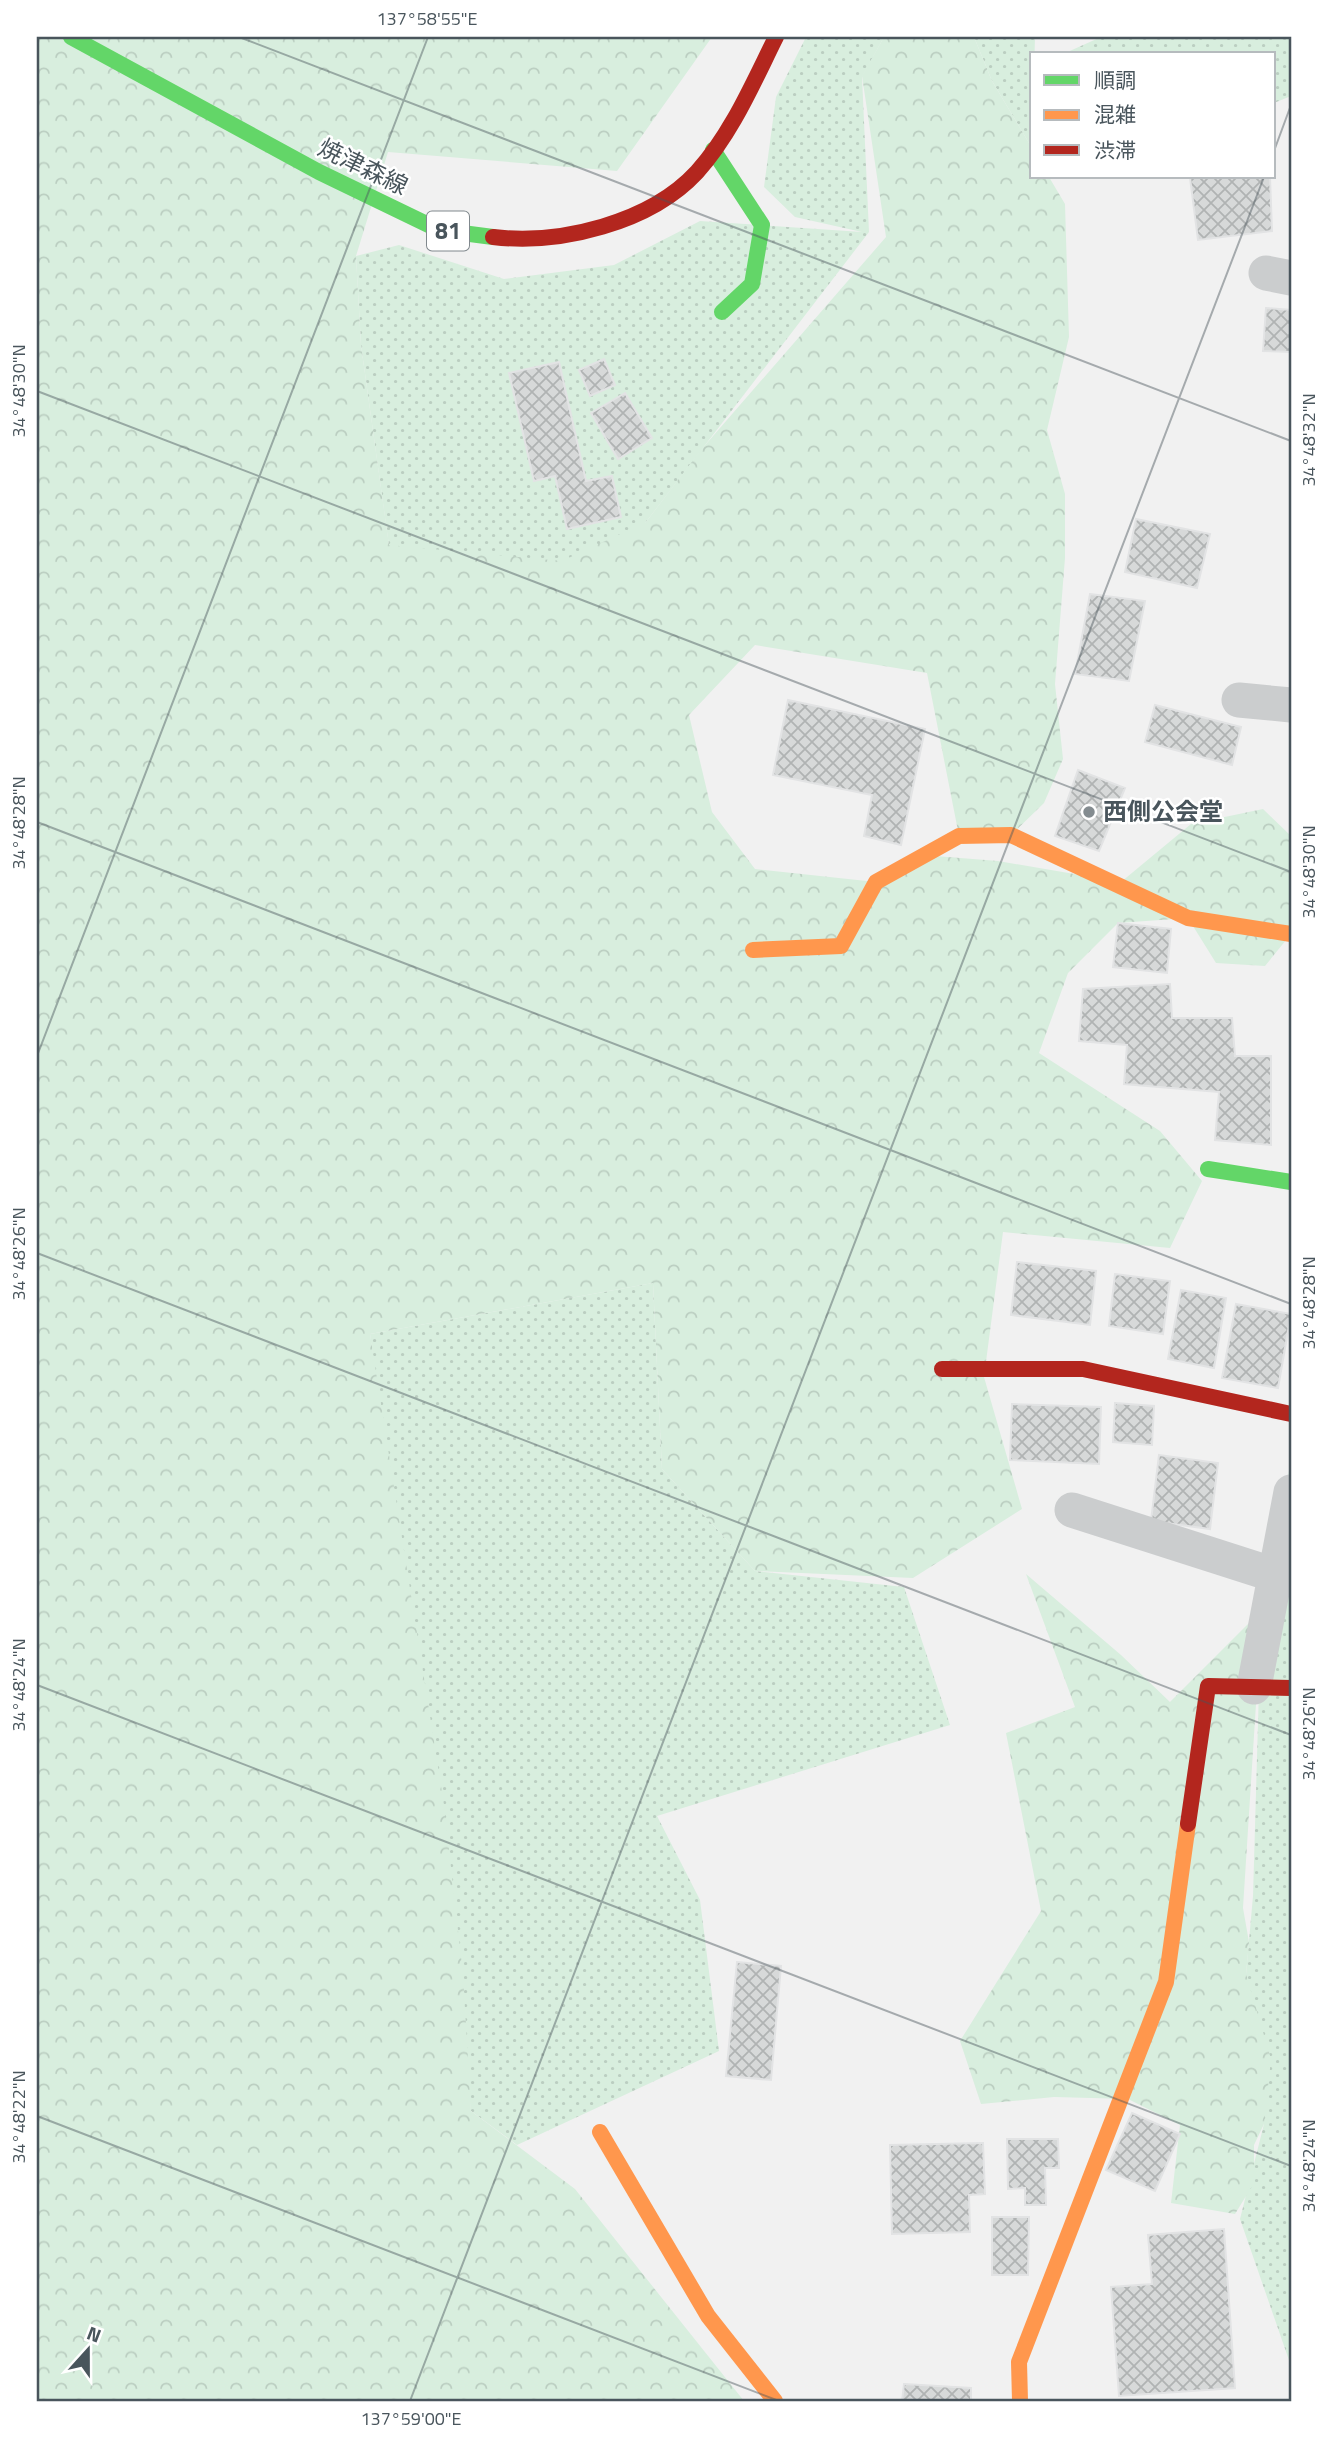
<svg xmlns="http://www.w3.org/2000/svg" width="1328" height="2438" viewBox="0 0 1328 2438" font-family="'Titillium Web','Noto Sans JP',sans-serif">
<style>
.grass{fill:url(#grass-dots)}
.forest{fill:url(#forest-crowns)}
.building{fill:url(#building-cross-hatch);stroke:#e2e3e4;stroke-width:2}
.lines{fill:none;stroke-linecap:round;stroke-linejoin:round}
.street{stroke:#cbcdce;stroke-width:35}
.fast{stroke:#63d668;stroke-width:16}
.slow{stroke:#ff974d;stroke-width:16}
.jam{stroke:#b3261e;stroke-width:16}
.ticks{fill:none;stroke:#49555c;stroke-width:2;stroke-opacity:0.45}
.poi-dot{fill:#848c90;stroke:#fff;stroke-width:2.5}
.labels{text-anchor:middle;stroke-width:5;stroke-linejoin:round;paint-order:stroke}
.shield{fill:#fff;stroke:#80888d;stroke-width:2}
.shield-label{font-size:23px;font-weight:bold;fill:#49555c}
.street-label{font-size:24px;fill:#49555c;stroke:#fff}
.poi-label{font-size:24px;font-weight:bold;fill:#49555c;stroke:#fff;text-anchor:start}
.neatline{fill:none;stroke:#49555c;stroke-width:2.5}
.ticks-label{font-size:18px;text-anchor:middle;fill:#49555c}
</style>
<defs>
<pattern id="grass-dots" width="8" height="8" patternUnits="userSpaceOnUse" patternTransform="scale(1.75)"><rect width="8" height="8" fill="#d8eede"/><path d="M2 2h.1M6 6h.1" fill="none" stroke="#bbcec1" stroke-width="1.8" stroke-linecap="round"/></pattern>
<pattern id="forest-crowns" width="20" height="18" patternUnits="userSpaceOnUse" patternTransform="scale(1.75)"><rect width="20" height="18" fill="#d8eede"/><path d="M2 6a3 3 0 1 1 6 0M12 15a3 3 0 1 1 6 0" fill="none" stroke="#bbcec1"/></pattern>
<pattern id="building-cross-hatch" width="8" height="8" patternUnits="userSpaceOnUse" patternTransform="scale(1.75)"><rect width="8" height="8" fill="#d7d9d9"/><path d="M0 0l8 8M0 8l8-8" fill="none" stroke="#b0b3b3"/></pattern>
</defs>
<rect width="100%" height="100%" fill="#f1f1f1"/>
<path class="grass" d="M 806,37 L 884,37 L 862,77 L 869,232 L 646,522 L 575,580 L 389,546 L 361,345 L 356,256 L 399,245 L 504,279 L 614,265 L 700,221 L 862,232 L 795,217 L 764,187 L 776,97 Z
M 974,37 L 1035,37 L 1032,148 L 992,81 Z
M 1101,37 L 1291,37 L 1291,96 L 1274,103 L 1274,54 L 1063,54 Z
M 653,1283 L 662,1469 L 755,1571 L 904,1587 L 950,1725 L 657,1816 L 700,1900 L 719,2051 L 517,2145 L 471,2111 L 370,1334 Z
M 1291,1460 L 1291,2366 L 1240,2219 L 1264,2124 L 1246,1974 L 1253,1896 L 1261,1619 Z"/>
<path class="forest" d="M 37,37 L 712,37 L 617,171 L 388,152 L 356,256 L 361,345 L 389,545 L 562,561 L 646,522 L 700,451 L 886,237 L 862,76 L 884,37 L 974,37 L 992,81 L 1032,148 L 1032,177 L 1049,177 L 1065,204 L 1069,337 L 1047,430 L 1065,494 L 1065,558 L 1055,684 L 1063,759 L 1044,803 L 1011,835 L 959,836 L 927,673 L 755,645 L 689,715 L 712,812 L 755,869 L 876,882 L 935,856 L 998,861 L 1121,882 L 1191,824 L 1263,809 L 1291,836 L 1291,934 L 1265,966 L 1216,963 L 1188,918 L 1118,923 L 1068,973 L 1039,1053 L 1160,1131 L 1202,1181 L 1170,1248 L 1003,1232 L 984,1377 L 1022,1509 L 913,1578 L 755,1571 L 662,1469 L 653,1283 L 370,1334 L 444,1805 L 463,1975 L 471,2111 L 575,2189 L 744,2401 L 37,2401 Z
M 1026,1574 L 1121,1655 L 1170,1702 L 1262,1610 L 1243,1908 L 1249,1942 L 1246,1974 L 1271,2059 L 1264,2124 L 1254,2145 L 1254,2183 L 1235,2214 L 1171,2203 L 1180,2125 L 1128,2099 L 1054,2097 L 981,2104 L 960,2041 L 1041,1911 L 1006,1733 L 1075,1707 Z"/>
<path class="building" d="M 1270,177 L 1272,231 L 1198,240 L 1190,178 Z
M 1266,308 L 1291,310 L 1291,352 L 1263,351 Z
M 604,359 L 615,385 L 590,396 L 579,370 Z
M 559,362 L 586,481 L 612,476 L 621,517 L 567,529 L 555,476 L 534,481 L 509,373 Z
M 625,393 L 652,438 L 618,459 L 591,413 Z
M 1136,519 L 1210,534 L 1197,588 L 1125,572 Z
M 1090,594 L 1145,601 L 1129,681 L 1075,674 Z
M 788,700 L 925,729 L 901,845 L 864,836 L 872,795 L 773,775 Z
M 1155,705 L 1241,727 L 1232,765 L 1145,742 Z
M 1078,770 L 1125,788 L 1099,851 L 1055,836 Z
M 1118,923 L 1171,929 L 1167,973 L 1113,967 Z
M 1170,984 L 1172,1018 L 1232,1018 L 1235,1056 L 1271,1056 L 1271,1145 L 1215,1140 L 1219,1092 L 1124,1084 L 1127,1045 L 1079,1041 L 1083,989 Z
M 1017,1262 L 1096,1271 L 1090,1325 L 1011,1315 Z
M 1115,1274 L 1170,1281 L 1163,1334 L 1109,1326 Z
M 1181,1290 L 1226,1298 L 1214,1368 L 1168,1359 Z
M 1236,1304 L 1291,1314 L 1278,1388 L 1222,1378 Z
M 1115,1403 L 1154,1406 L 1152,1445 L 1113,1442 Z
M 1012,1404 L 1101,1407 L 1099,1464 L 1010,1460 Z
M 1159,1455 L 1218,1463 L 1210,1529 L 1151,1521 Z
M 737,1962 L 781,1966 L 771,2080 L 726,2076 Z
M 1132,2113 L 1180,2134 L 1155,2191 L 1106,2170 Z
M 1007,2139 L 1058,2139 L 1059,2168 L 1045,2168 L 1046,2205 L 1025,2205 L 1025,2188 L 1008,2189 Z
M 983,2143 L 985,2194 L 969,2195 L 970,2232 L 892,2234 L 890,2145 Z
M 992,2217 L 1029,2217 L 1028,2275 L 992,2275 Z
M 1224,2229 L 1235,2388 L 1119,2396 L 1111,2287 L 1152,2284 L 1148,2235 Z
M 904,2384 L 971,2388 L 971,2401 L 902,2401 Z"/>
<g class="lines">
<path class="street" d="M 1266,273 L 1291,278
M 1239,700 L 1291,705
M 1072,1510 L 1275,1575
M 1254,1687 L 1291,1492"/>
<path class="fast" d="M 71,37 L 319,172 L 439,230 L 493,237
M 713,150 L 762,225 L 752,284 L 722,312
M 1208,1169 L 1291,1182"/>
<path class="slow" d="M 753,950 L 841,946 L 876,882 L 959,836 L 1011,835 L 1188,918 L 1291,934
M 600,2132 L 708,2316 L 775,2401
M 1020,2401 L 1019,2362 L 1166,1982 L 1188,1824"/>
<path class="jam" d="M 493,237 C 560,245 650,223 697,172 C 732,133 753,83 776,37
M 942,1369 L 1083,1369 L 1291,1414
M 1188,1824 L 1208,1686 L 1291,1688"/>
</g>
<path class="ticks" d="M 239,37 L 1291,441M 1274,151 L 1291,105M 37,391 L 1291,872M 37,822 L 1291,1304M 37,1056 L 428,37M 37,1253 L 1291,1735M 37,1685 L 1291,2166M 37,2116 L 779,2401M 410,2401 L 1264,177"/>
<circle class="poi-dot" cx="1089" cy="812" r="7"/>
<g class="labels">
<rect class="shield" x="427" y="211.5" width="42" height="39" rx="5"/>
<g class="shield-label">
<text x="448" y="239">81</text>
</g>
<g class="street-label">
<text transform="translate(363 167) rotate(26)" y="8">焼津森線</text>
</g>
<g class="poi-label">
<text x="1103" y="820">西側公会堂</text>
</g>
</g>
<rect width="1328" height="2438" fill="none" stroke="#ffffff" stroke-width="77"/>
<rect x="1030" y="52" width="245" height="126" fill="#ffffff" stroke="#b6bbbe" stroke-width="2"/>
<rect x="1044" y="75" width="35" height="10" fill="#63d668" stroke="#b6bbbe" stroke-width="2"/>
<text x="1094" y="88" font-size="21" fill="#49555c">順調</text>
<rect x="1044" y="110" width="35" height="10" fill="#ff974d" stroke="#b6bbbe" stroke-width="2"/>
<text x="1094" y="122" font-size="21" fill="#49555c">混雑</text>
<rect x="1044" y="145" width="35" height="10" fill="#b3261e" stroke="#b6bbbe" stroke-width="2"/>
<text x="1094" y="158" font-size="21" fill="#49555c">渋滞</text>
<g transform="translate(88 2350) rotate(21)" stroke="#ffffff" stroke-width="5" paint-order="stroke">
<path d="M0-5L12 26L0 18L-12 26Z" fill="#49555c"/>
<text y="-10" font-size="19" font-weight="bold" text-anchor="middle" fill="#49555c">N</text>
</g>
<rect x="38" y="38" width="1252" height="2362" class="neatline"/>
<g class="ticks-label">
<text x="427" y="25">137°58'55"E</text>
<text transform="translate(19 391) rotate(-90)" y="6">34°48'30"N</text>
<text transform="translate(1309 440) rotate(-90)" y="6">34°48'32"N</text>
<text transform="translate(19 823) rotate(-90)" y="6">34°48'28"N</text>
<text transform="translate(1309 872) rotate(-90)" y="6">34°48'30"N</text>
<text transform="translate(19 1254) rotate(-90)" y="6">34°48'26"N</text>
<text transform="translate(1309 1303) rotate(-90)" y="6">34°48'28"N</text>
<text transform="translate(19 1685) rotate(-90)" y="6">34°48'24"N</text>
<text transform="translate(1309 1734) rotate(-90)" y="6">34°48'26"N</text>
<text transform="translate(19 2117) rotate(-90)" y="6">34°48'22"N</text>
<text transform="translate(1309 2166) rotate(-90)" y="6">34°48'24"N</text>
<text x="411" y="2425">137°59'00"E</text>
</g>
</svg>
